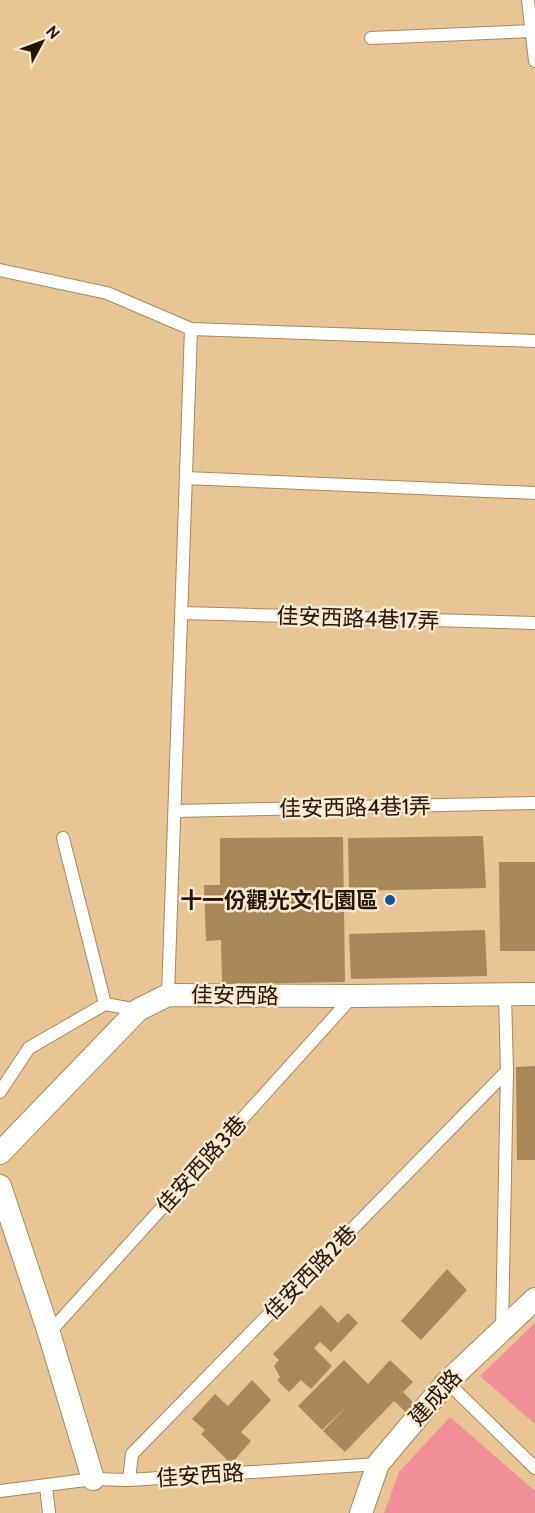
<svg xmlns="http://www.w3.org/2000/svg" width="535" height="1513" viewBox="0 0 535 1513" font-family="Cabin,'Noto Sans TC',sans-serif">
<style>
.green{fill:#f18f98}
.building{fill:#a98758}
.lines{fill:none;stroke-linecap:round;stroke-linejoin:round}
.lane-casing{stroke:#aa8859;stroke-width:14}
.street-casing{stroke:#aa8859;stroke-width:24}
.lane{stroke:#fff;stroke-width:12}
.street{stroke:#fff;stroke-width:22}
.poi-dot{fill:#0555a4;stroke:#fbe9d0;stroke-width:2}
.labels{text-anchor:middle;stroke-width:5;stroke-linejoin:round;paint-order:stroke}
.street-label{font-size:22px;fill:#221503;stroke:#fbe9d0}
.poi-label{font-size:22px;font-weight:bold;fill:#221503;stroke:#fbe9d0;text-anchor:end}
</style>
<rect width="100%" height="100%" fill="#e9c494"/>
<path class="green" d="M 535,1323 L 535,1424 L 480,1376 Z
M 450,1417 L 535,1491 L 535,1513 L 384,1513 L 399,1472 Z"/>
<path class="building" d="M 483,836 L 486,888 L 349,891 L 348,838 Z
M 343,837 L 345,982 L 222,984 L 221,940 L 206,941 L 204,885 L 220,885 L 220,838 Z
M 499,862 L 535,862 L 535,951 L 500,951 Z
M 485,930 L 487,976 L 351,979 L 349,934 Z
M 535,1066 L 535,1160 L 517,1160 L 516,1067 Z
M 447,1269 L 467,1290 L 421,1340 L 401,1321 Z
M 321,1305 L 338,1323 L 348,1313 L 358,1323 L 331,1352 L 320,1342 L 314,1348 L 332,1366 L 311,1389 L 301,1380 L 289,1392 L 277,1380 L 280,1377 L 274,1366 L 279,1360 L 273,1354 Z
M 344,1360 L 368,1384 L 390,1360 L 413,1382 L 403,1392 L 418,1407 L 410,1416 L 394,1401 L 345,1452 L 323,1431 L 349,1404 L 322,1430 L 298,1406 Z
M 252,1380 L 271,1400 L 241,1432 L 251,1441 L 231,1464 L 201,1434 L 205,1430 L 192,1419 L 215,1394 L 228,1406 Z"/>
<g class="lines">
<g class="lane-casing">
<path id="lane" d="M 528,0 L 535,61
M 371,38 L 531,31
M 0,270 L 107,293 L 191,329 L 535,341
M 186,478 L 535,493
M 182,613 L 535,623
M 175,811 L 535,803
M 63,838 L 105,1004
M 168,995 L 191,329
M 0,1092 L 29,1048 L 105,1004 L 138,1010
M 502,1329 L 507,1071 L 505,995
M 49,1333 L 353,996
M 447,1382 L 535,1468
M 129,1480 L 132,1454 L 507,1071
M 46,1486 L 49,1513
M 0,1491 L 93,1479 L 129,1480 L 378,1464"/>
</g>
<g class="street-casing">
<path id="street" d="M 0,1153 L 138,1010 L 168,995 L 353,996 L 535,994
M 0,1186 L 49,1333 L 93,1479
M 361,1513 L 378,1464 L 447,1382 L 535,1299"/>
</g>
<use href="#lane" class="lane"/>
<use href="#street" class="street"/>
</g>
<circle class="poi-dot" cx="390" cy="900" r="6"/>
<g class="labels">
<g class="street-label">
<text transform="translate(358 618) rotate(2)" y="8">佳安西路4巷17弄</text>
<text transform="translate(355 807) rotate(-1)" y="8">佳安西路4巷1弄</text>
<text transform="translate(235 995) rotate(1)" y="8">佳安西路</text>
<text transform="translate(201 1164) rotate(-48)" y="8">佳安西路3巷</text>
<text transform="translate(310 1272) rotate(-46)" y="8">佳安西路2巷</text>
<text transform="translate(435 1397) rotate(-48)" y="8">建成路</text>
<text transform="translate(200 1475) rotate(-4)" y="8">佳安西路</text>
</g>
<g class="poi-label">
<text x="378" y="908">十一份觀光文化園區</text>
</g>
</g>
<g transform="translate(42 42) rotate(49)" stroke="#fbe9d0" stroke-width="4.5" paint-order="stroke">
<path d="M0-4.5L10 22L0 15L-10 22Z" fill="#221503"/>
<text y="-9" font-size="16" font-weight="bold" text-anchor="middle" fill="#221503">N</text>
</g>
</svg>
